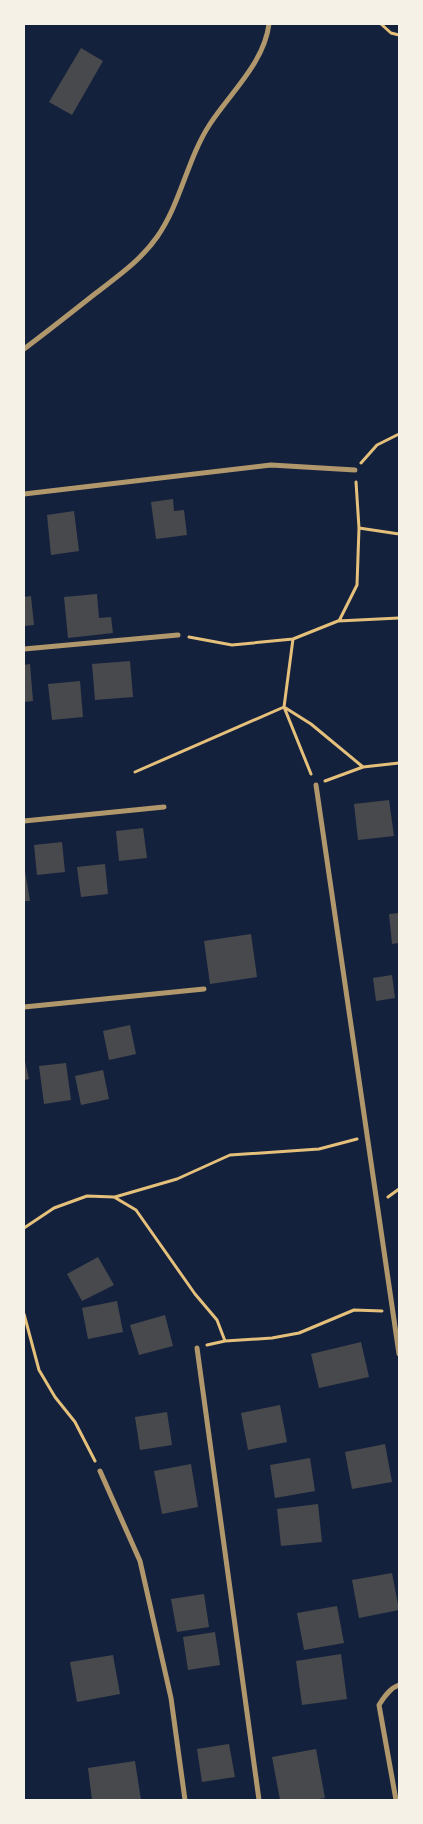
<svg xmlns="http://www.w3.org/2000/svg" width="423" height="1824" viewBox="0 0 423 1824" font-family="'Noto Sans',sans-serif">
<style>
.building{fill:#48494c}
.lines{fill:none;stroke-linecap:round;stroke-linejoin:round}
.path{stroke:#e5c07b;stroke-width:3}
.minor{stroke:#b1986c;stroke-width:5}
</style>
<rect width="100%" height="100%" fill="#14213d"/>
<path class="building" d="M 81,48 L 103,61 L 72,115 L 49,102 Z
M 173,499 L 174,511 L 184,510 L 187,535 L 156,539 L 151,502 Z
M 74,511 L 79,551 L 51,555 L 47,515 Z
M 97,594 L 99,618 L 111,617 L 113,633 L 68,638 L 64,597 Z
M 31,596 L 34,625 L 24,626 L 24,597 Z
M 130,661 L 133,697 L 95,700 L 92,664 Z
M 30,664 L 33,701 L 24,702 L 24,665 Z
M 80,681 L 83,717 L 52,720 L 48,684 Z
M 389,800 L 394,836 L 358,840 L 354,804 Z
M 143,828 L 147,858 L 119,861 L 116,831 Z
M 62,842 L 65,872 L 37,875 L 34,845 Z
M 105,864 L 108,894 L 81,897 L 77,867 Z
M 24,865 L 30,901 L 24,901 Z
M 399,913 L 399,943 L 392,944 L 389,914 Z
M 251,934 L 257,977 L 210,984 L 204,941 Z
M 392,975 L 395,998 L 376,1001 L 373,978 Z
M 130,1025 L 136,1054 L 109,1060 L 103,1031 Z
M 24,1057 L 29,1079 L 24,1080 Z
M 66,1063 L 71,1100 L 44,1104 L 39,1066 Z
M 103,1070 L 109,1099 L 81,1105 L 75,1076 Z
M 98,1257 L 114,1285 L 82,1301 L 67,1274 Z
M 117,1301 L 123,1332 L 88,1339 L 82,1308 Z
M 165,1315 L 173,1346 L 139,1355 L 130,1325 Z
M 361,1342 L 369,1377 L 319,1388 L 311,1354 Z
M 280,1405 L 287,1442 L 248,1450 L 241,1413 Z
M 167,1412 L 172,1445 L 140,1450 L 135,1417 Z
M 385,1444 L 392,1482 L 352,1489 L 345,1452 Z
M 310,1458 L 315,1491 L 275,1498 L 270,1465 Z
M 191,1464 L 198,1507 L 162,1514 L 154,1471 Z
M 318,1504 L 322,1542 L 281,1546 L 277,1509 Z
M 392,1573 L 399,1610 L 359,1618 L 352,1580 Z
M 204,1594 L 209,1627 L 177,1632 L 171,1599 Z
M 337,1606 L 344,1643 L 304,1650 L 297,1613 Z
M 215,1632 L 220,1665 L 188,1670 L 183,1637 Z
M 341,1654 L 347,1699 L 302,1705 L 296,1661 Z
M 113,1655 L 120,1694 L 77,1702 L 70,1662 Z
M 229,1744 L 235,1777 L 202,1782 L 197,1749 Z
M 316,1749 L 325,1798 L 313,1800 L 280,1800 L 272,1757 Z
M 135,1761 L 141,1800 L 92,1800 L 88,1768 Z"/>
<g class="lines">
<path class="path" d="M 381,24 L 391,33 L 399,35
M 361,463 L 377,445 L 399,434
M 359,528 L 399,534
M 339,621 L 357,585 L 359,528 L 356,482
M 189,637 L 232,645 L 293,639 L 338,621 L 399,618
M 293,639 L 284,707 L 311,774
M 135,772 L 284,707 L 311,724 L 363,767
M 325,781 L 363,767 L 399,763
M 115,1197 L 177,1179 L 230,1155 L 319,1149 L 357,1139
M 388,1197 L 399,1189
M 24,1228 L 54,1208 L 87,1196 L 114,1197 L 136,1210 L 195,1294 L 217,1320 L 225,1341
M 24,1314 L 39,1370 L 55,1397 L 75,1422 L 95,1461
M 207,1345 L 225,1341 L 272,1338 L 299,1333 L 354,1310 L 382,1311"/>
<path class="minor" d="M 24,349 C 48,331 72,312 96,293 C 118,276 141,260 157,237 C 181,203 187,159 210,124 C 231,92 264,63 269,24
M 24,494 L 271,465 L 355,470
M 24,649 L 178,635
M 316,785 L 399,1354
M 24,821 L 164,807
M 24,1007 L 204,989
M 197,1348 L 259,1800
M 100,1471 L 140,1561 L 171,1698 L 185,1800
M 396,1800 L 379,1705 C 384,1697 390,1688 399,1685"/>
</g>
<rect width="423" height="1824" fill="none" stroke="#f6f1e7" stroke-width="50"/>
</svg>
